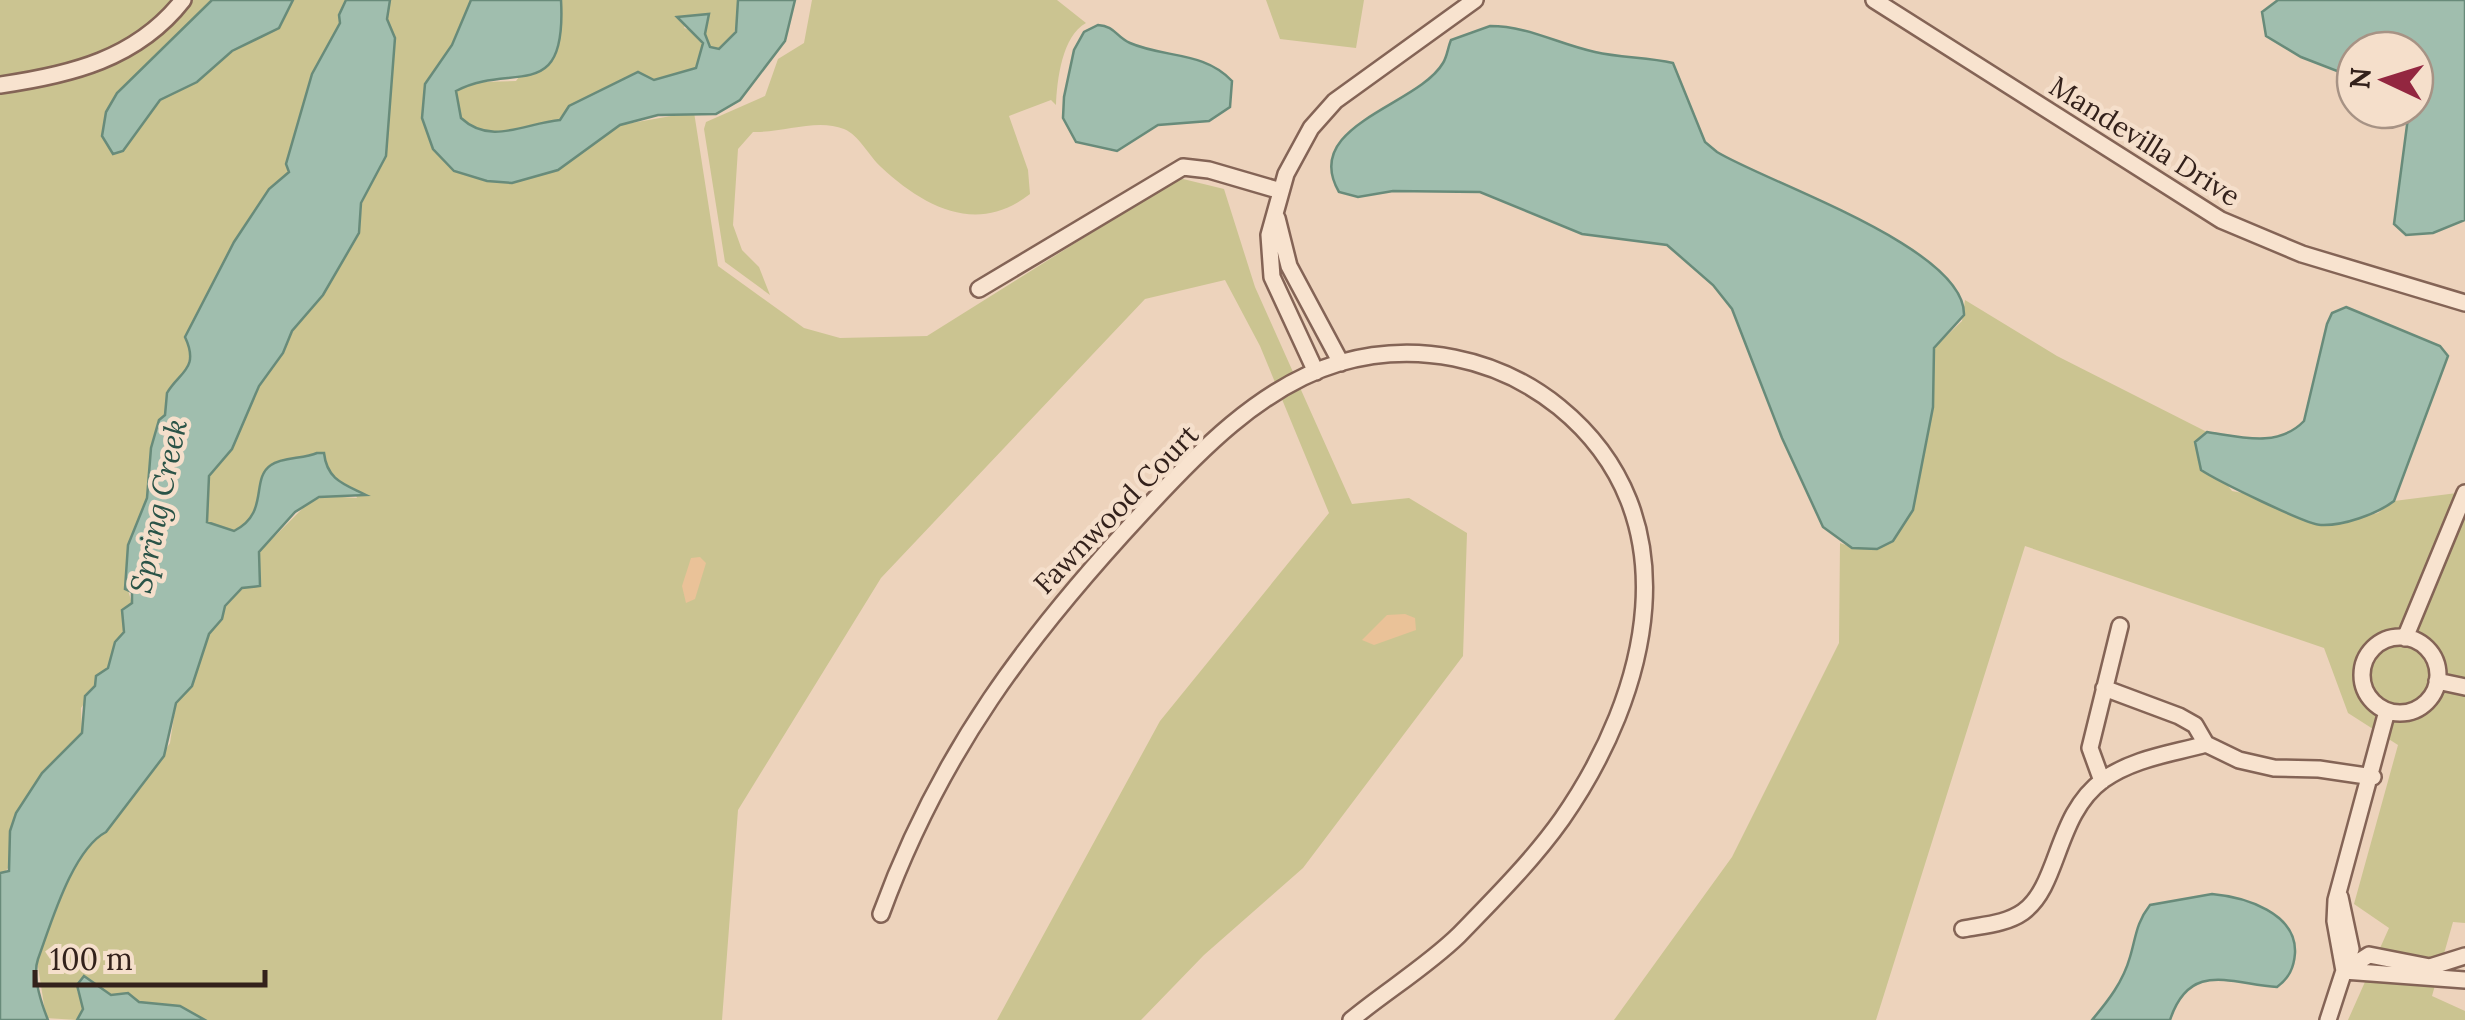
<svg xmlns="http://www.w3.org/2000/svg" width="2465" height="1020" viewBox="0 0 2465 1020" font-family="Lora,serif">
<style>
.green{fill:#cbc491}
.sand{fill:#eac298}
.water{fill:#a0beae;stroke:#688b7a;stroke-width:2.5}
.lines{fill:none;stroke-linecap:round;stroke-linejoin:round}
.minor-casing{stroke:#846456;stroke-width:20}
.minor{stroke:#f8e3cf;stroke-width:15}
.labels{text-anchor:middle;stroke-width:9;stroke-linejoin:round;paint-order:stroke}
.street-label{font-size:28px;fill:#33211b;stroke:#f5dfcb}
.water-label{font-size:30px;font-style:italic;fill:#2a5347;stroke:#f5dfcb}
</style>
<rect width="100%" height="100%" fill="#edd3bc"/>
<path class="green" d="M 0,0 L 346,0 L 341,22 L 312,74 L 289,172 L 269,189 L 185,337 C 196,361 184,376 167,393 L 165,415 L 159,420 L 151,448 L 147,498 L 128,545 L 125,579 L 132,604 L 122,610 L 124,632 L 115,642 L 108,668 L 81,708 L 82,733 L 42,773 L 10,831 L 12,863 L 4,873 L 0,873 Z
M 390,0 L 471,0 L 452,45 L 425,84 L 422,118 L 433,149 L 487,181 L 512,183 L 558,170 L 620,125 L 694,112 L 718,266 L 804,328 L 840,338 L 927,336 L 1179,178 L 1224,189 L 1255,287 L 1352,504 L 1409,498 L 1467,533 L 1463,656 L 1303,868 L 1204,955 L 1141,1020 L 997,1020 L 1160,721 L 1329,513 L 1260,346 L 1225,280 L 1145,299 L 881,578 L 738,810 L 722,1020 L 205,1020 L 111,995 L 91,980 L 77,990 L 83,1009 L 77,1020 L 46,1018 L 37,960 L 69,878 L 80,857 L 141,788 L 170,743 L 176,703 L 192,686 L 209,634 L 222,620 L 225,607 L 243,588 L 260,586 L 259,552 L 310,501 L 327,496 L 357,498 L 353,489 L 329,474 L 317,453 L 279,461 L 263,474 C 260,498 258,519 234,531 L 207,522 L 209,476 L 223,460 L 259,386 L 283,354 L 292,331 L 323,295 L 359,234 L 362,203 L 386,156 L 395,38 L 387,19 Z
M 561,0 L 738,0 C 737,22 739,37 719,49 L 710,47 L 705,34 L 709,19 L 701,14 L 689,16 L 684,28 L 694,31 L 703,43 L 696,68 L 654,81 L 623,79 L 569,106 L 560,121 C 525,123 491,146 461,118 L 456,91 L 479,82 L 516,81 L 561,17 Z
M 812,0 L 1057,0 L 1086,23 C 1062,36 1057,80 1056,105 L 1051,100 L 1009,116 L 1028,170 L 1030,194 C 978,235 925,208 881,167 C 869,156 859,135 844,129 C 817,118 782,133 753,132 L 738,149 L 733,225 L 742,250 L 759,267 L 770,295 L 725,262 L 704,129 L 706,122 L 765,96 L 778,59 L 804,43 Z
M 1266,0 L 1364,0 L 1356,48 L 1280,39 Z
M 1965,300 L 2057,356 L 2207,432 L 2195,442 L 2232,491 L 2258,496 L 2307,522 L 2336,523 L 2378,513 L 2394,501 L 2465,492 L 2465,923 L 2453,922 L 2432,996 L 2465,1011 L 2465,1020 L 2348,1020 L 2389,928 L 2354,904 L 2398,745 L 2348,713 L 2324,648 L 2025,546 L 1876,1020 L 1614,1020 L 1732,857 L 1839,643 L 1840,543 C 1864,553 1887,553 1900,528 L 1934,348 L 1962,321 Z"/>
<path class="sand" d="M 700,557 L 706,563 L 695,599 L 686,603 L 682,586 L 691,558 Z
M 1405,614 L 1415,618 L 1416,630 L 1374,645 L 1362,640 L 1387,615 Z"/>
<path class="water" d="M 212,0 L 293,0 L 279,28 L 232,51 L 197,82 L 160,100 L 123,151 L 113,154 L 102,136 L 106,112 L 117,93 Z
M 346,0 L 390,0 L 387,19 L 395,38 L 386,156 L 361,203 L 359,233 L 323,295 L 292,331 L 283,353 L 259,386 L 232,449 L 209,476 L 207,522 L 234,531 C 270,513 250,479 271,465 C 282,457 304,459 317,453 L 324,453 C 327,480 344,484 366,495 L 319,497 L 295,512 L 259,552 L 260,586 L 242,588 L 225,606 L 222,619 L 209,634 L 192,686 L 176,703 L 164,756 L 106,832 C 72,850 51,924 38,959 C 32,976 42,1005 48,1020 L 0,1020 L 0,873 L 9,871 L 10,831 L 16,813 L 42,773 L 82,733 L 85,696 L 95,686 L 96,676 L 108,668 L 115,642 L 124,632 L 122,610 L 132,603 L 132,592 L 125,589 L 128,545 L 147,498 L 151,448 L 159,420 L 165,415 L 167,393 C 179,372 200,369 185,337 L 234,242 L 269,189 L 289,172 L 286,164 L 312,74 L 340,23 L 339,15 Z
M 471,0 L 561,0 C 567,107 512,61 456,91 L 461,118 C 491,146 525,123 560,120 L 569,106 L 638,72 L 654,80 L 696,68 L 703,43 L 677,17 L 709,14 L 705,34 L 710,47 L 719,49 L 736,32 L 738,0 L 795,0 L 785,41 L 740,100 L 716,114 L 658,115 L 620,125 L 558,170 L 512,183 L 487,181 L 454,171 L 433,149 L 422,118 L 425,84 L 452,45 Z
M 2278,0 L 2465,0 L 2465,220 L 2433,233 L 2406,235 L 2394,224 L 2409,110 L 2415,110 L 2415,50 L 2355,50 L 2355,78 L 2301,57 L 2266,36 L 2262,12 Z
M 1098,25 C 1115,26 1116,37 1130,43 C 1164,58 1204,51 1232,81 L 1230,107 L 1209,121 L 1158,125 L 1117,151 L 1076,142 L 1063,118 L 1064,97 L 1074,50 L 1084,32 Z
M 1490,26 C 1528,26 1558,44 1595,52 C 1621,58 1647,57 1673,63 L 1705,142 L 1717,152 C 1768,183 1966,248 1964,315 L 1934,348 L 1933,407 L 1913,510 L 1893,541 L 1877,549 L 1852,548 L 1823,527 L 1782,438 L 1732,309 L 1713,285 L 1667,245 L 1582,234 L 1480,192 L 1393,191 L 1358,197 L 1339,192 C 1300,125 1418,106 1443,63 C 1447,57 1448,47 1451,40 Z
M 2346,307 L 2440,346 L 2448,356 L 2394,501 C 2377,514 2343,526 2321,525 C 2307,525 2216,480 2201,470 L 2195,442 L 2207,432 C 2241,437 2278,448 2304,421 L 2327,324 L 2332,313 Z
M 2212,894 C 2245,897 2297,913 2295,953 C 2294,968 2289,978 2277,987 C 2231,984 2190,960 2170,1020 L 2092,1020 C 2108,1001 2123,982 2130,957 C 2136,937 2136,923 2150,905 Z
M 84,976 L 111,995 L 128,993 L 139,1002 L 180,1006 L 205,1020 L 77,1020 L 83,1009 L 77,985 Z"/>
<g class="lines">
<g class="minor-casing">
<path id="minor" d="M 1874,0 L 2221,220 L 2302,254 L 2465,303
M 0,85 C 70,75 137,59 183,0
M 1277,218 L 1289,266 L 1341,363
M 979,289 L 1183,167 L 1209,170 L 1281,191
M 1316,372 L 1272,277 L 1269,235 L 1286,174 L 1311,128 L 1335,101 L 1475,0
M2362 675a38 38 0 1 1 76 0a38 38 0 1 1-76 0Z
M 2405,638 L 2465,493
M 2437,681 L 2465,687
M 2104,688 L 2179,716 L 2195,725 L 2206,744 L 2239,760 L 2274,768 L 2319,769 L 2373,777
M 2102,781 L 2090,748 L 2120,626
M 881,914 C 940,752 1027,637 1142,513 C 1196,454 1261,386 1339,363 C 1415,341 1497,357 1559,407 C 1694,517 1649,694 1562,819 C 1533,860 1494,899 1459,935 C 1426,967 1386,991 1351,1020
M 1963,929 C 1983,925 2006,924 2023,912 C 2060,885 2055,815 2103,780 C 2134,758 2171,754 2206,744
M 2344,971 L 2335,921 L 2336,900 L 2387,711
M 2344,971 L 2369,955 L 2430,967 L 2465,956
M 2344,971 L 2465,980
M 2328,1020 L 2351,949 L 2340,897"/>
</g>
<use href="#minor" class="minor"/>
</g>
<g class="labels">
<g class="street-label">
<text transform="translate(2145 141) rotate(32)" y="10">Mandevilla Drive</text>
<text transform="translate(1116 509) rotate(-46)" y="10">Fawnwood Court</text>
</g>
<g class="water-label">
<text transform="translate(159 506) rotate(-78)" y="10">Spring Creek</text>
</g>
</g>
<g transform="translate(2385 80) rotate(274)"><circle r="48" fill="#f5dfcb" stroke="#a79385" stroke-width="2.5"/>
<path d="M0-8L18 38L0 25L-18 38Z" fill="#932640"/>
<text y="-15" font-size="28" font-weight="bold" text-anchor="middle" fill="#33211b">N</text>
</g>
<path d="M35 970v15h230v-15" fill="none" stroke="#33211b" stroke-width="5"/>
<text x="50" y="970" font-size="30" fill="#33211b" stroke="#f5dfcb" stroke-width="8" paint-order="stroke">100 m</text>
</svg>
